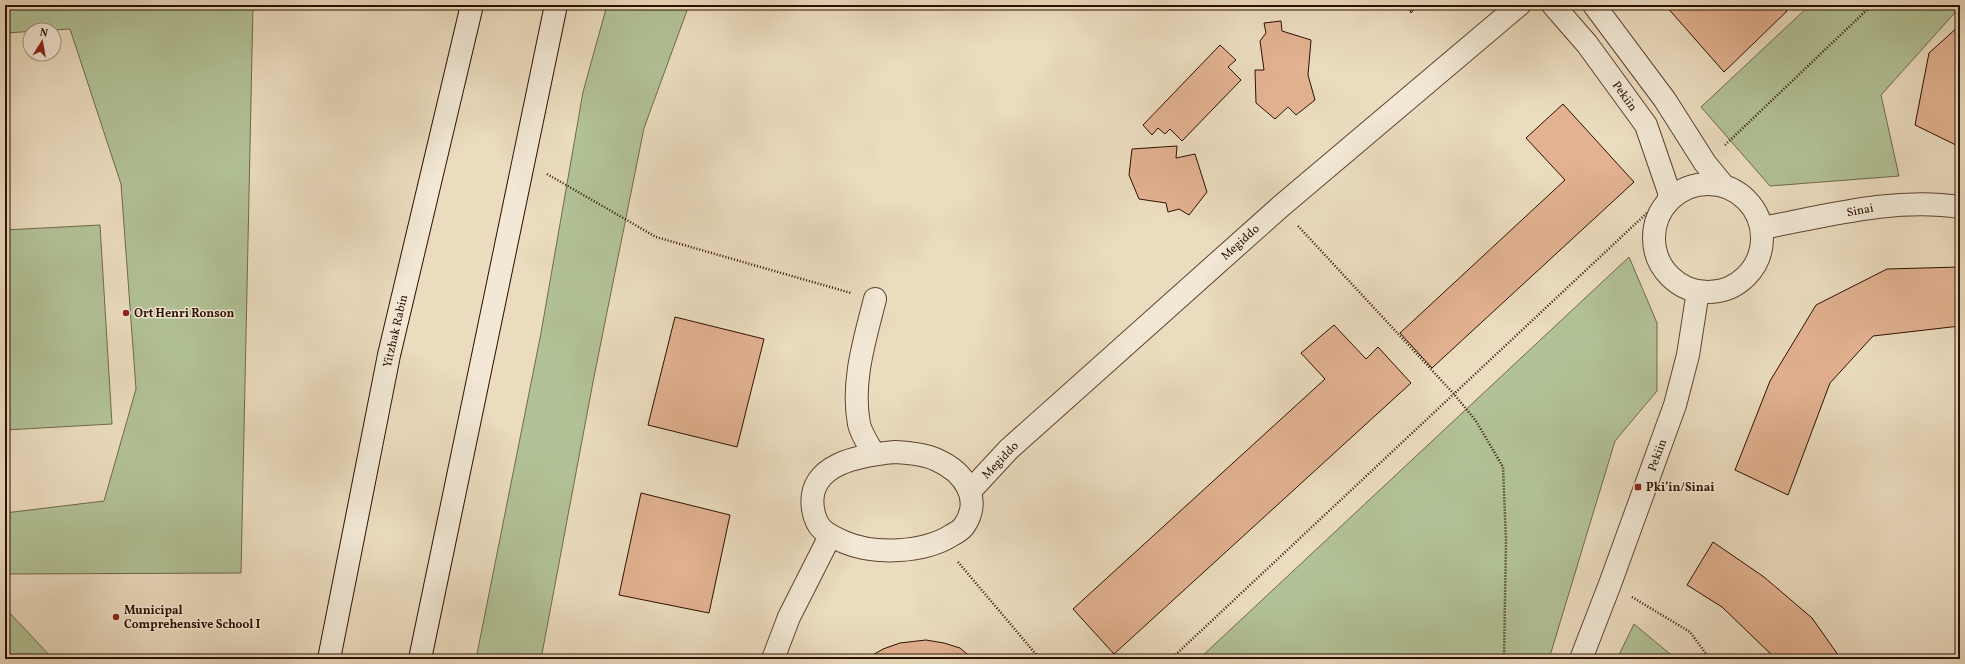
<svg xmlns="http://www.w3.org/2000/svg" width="1965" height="664" viewBox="0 0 1965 664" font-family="Vollkorn,serif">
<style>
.green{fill:#b2c296;stroke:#6f694c}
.building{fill:#e2b291;stroke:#2c1001}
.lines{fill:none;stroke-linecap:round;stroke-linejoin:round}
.street-casing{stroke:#5c4330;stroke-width:24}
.secondary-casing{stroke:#2c1001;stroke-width:24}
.path{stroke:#2c1001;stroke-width:2.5;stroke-dasharray:1 2;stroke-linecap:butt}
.street{stroke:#f2e8d5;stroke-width:22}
.secondary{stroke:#f2e8d5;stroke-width:22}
.poi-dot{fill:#8f2418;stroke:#f2e8d5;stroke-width:1.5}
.labels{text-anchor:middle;stroke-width:3;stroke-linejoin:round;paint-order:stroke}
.street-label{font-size:12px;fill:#2c1001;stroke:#f2e8d5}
.poi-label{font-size:12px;font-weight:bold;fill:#2c1001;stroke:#f2e8d5;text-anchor:start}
</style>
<rect width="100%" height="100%" fill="#ebdcbf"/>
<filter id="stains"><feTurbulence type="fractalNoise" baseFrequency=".005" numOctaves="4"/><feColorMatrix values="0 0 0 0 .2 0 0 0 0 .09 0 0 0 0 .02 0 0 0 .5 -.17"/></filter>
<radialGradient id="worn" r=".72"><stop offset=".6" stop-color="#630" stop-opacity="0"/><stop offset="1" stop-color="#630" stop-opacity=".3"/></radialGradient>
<path class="green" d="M 5,5 L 253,5 L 241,573 L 5,574 L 5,513 L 104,501 L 136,389 L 121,184 L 70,29 L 5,33 Z
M 607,5 L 689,5 L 644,128 L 593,382 L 541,659 L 476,659 L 541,333 L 583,92 Z
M 1810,5 L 1960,5 L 1960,7 L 1881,95 L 1899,176 L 1770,186 L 1701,107 Z
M 100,225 L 112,424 L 5,430 L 5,230 Z
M 1629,257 L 1657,323 L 1657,391 L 1615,441 L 1549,659 L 1199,659 Z
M 5,608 L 53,659 L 5,659 Z
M 1634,624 L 1676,659 L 1617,659 Z"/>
<path class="building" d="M 1408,5 L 1418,5 L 1411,13 Z
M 1782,5 L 1787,11 L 1724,72 L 1666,6 Z
M 1281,21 L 1282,31 L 1311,40 L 1308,75 L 1315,100 L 1296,115 L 1288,107 L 1275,119 L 1256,103 L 1255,70 L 1264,70 L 1260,41 L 1266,33 L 1264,23 Z
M 1960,25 L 1960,147 L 1915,125 L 1929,53 Z
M 1220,45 L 1236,60 L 1228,67 L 1241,80 L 1182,141 L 1170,129 L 1165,134 L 1158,128 L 1152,135 L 1143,125 Z
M 1563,104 L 1634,182 L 1432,368 L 1400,333 L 1565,180 L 1526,138 Z
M 1177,146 L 1176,158 L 1195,154 L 1207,192 L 1189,215 L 1179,209 L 1168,212 L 1166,203 L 1139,199 L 1129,175 L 1132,149 Z
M 1960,267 L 1960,326 L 1873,336 L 1830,383 L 1788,495 L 1735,470 L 1770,381 L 1816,305 L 1887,269 Z
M 675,317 L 764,339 L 737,447 L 648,425 Z
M 1334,325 L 1366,359 L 1378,347 L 1411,383 L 1114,654 L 1073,609 L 1325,379 L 1301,353 Z
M 641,493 L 730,515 L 709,613 L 619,595 Z
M 1713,542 L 1764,577 L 1812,618 L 1841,659 L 1776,659 L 1722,607 L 1687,585 Z
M 926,640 L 944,643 L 960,648 L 973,659 L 866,659 L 883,649 L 900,643 Z"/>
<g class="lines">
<g class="street-casing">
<path id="street" d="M 1553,5 L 1587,44 L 1646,125 L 1669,192 L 1669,200
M 1594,5 L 1665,100 L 1705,163 L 1723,185
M1654 238a54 54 0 1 1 108 0a54 54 0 1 1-108 0Z
M 1762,228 C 1827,216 1894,197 1960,207
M 895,452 C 909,453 924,454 937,460 C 964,472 983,499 964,526 C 961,530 956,533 952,535 C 924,553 874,555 844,542 C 826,534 816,529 813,509 C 806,463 862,455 895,452 Z
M 874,454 C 869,445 861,434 859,424 C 851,382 865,339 875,299
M 971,490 L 1009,449 L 1280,207 L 1519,5
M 773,659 L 789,617 L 830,536
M 1581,659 L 1610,584 L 1675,405 L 1688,355 L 1698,291"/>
</g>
<g class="secondary-casing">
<path id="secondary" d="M 329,659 L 389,355 L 472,5
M 420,659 L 556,5"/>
</g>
<path class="path" d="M 1725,145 L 1872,5
M 547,174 L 656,237 L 851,293
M 1298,226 L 1454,394 L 1476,421 L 1503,467 L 1506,540 L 1504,659
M 958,562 L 1040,659
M 1632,597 L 1690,632 L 1710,659
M 1171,659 L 1648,212"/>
<use href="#street" class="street"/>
<use href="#secondary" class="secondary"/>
</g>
<g class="poi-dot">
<circle cx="126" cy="313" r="4"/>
<rect x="1634" y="483" width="8" height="8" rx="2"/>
<circle cx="116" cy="617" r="4"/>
</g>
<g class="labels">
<g class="street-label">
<text transform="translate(1625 96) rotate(54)" y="4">Pekiin</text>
<text transform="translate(1860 210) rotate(-11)" y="4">Sinai</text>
<text transform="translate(1240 242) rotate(-42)" y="4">Megiddo</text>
<text transform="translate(395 331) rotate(-77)" y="4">Yitzhak Rabin</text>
<text transform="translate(1657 455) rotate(-70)" y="4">Pekiin</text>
<text transform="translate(1000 460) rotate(-46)" y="4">Megiddo</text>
</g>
<g class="poi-label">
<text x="134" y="317">Ort Henri Ronson</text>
<text x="1646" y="491">Pki’in/Sinai</text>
<text x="124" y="614">Municipal<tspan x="124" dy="14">Comprehensive School I</tspan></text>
</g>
</g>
<rect width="1965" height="664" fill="none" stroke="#ebdcbf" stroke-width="20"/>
<rect x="6" y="6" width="1953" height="652" fill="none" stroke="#2c1001" stroke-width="2"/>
<rect x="10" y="10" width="1945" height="644" fill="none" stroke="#2c1001"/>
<g transform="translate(42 42) rotate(11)"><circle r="19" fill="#f2e8d5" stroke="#a39280"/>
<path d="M0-3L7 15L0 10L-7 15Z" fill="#8f2418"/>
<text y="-6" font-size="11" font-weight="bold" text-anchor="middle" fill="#2c1001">N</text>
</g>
<rect width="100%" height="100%" filter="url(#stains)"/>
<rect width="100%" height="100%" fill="url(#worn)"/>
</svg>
